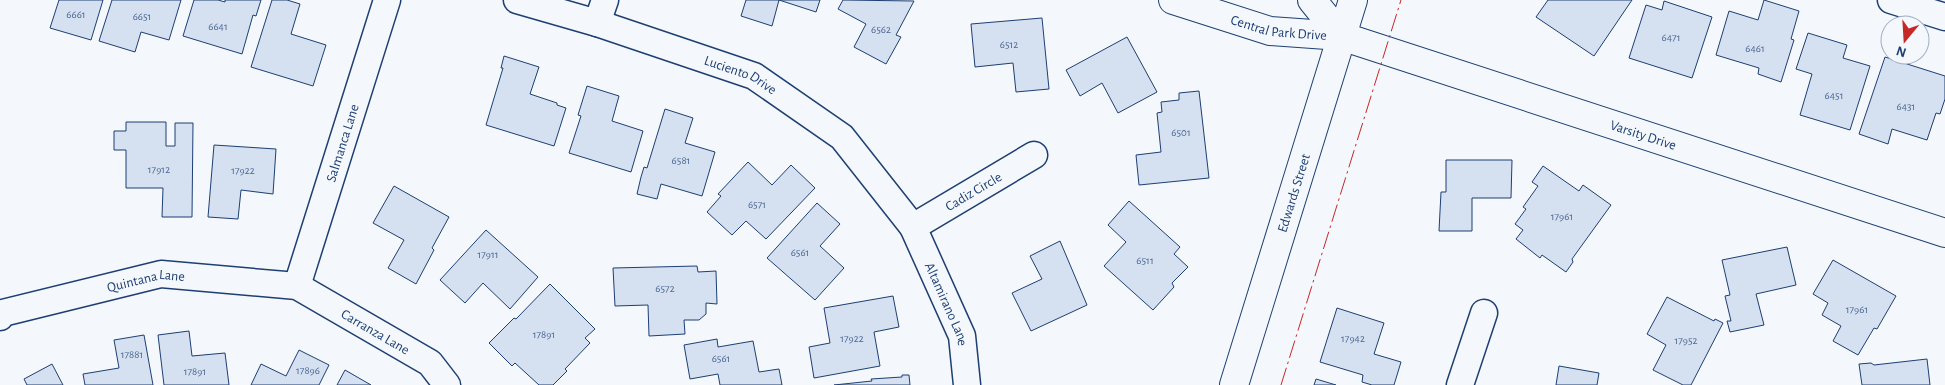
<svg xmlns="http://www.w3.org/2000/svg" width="1945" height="385" viewBox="0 0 1945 385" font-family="'Alegreya Sans',sans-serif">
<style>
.building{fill:#d5e0f0;stroke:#1d3f73}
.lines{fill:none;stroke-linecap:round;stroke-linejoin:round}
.street-casing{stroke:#1d3f73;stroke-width:29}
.secondary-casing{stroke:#1d3f73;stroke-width:30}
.street{stroke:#f4f7fb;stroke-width:26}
.secondary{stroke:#f4f7fb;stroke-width:28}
.power{stroke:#c62828;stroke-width:1;stroke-dasharray:18 4 2.5 4;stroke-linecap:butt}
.labels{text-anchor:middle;stroke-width:4;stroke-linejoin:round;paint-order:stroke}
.number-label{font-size:11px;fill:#4b6792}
.street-label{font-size:14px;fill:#1d3f73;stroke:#f4f7fb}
</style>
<rect width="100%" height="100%" fill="#f4f7fb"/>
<path class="building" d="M 59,0 L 103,0 L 91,40 L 50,28 Z
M 112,0 L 181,0 L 169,40 L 141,32 L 135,52 L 99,41 Z
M 194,0 L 218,0 L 225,2 L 225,0 L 261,0 L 256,16 L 253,15 L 242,54 L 183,36 Z
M 272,0 L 287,0 L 300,4 L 291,34 L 326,45 L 313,86 L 251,67 Z
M 746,0 L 820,0 L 816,12 L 779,0 L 772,26 L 741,16 Z
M 843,0 L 914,1 L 896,35 L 901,37 L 886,64 L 854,47 L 866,24 L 838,9 Z
M 1548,0 L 1632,0 L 1594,56 L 1536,17 Z
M 1764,0 L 1799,11 L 1791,39 L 1794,40 L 1781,82 L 1758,74 L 1759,68 L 1716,55 L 1729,11 L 1758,20 Z
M 1664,1 L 1712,17 L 1692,78 L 1629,58 L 1646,5 L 1662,10 Z
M 1042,18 L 1049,89 L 1016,92 L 1013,63 L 975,67 L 971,24 Z
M 1808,33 L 1847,45 L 1843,58 L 1870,66 L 1850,130 L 1800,115 L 1812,74 L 1796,69 Z
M 1127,37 L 1157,92 L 1118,113 L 1102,83 L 1080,96 L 1066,70 Z
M 504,56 L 539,67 L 530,94 L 557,103 L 557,105 L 566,108 L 554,146 L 486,125 L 503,68 L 501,68 Z
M 1885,57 L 1945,76 L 1945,99 L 1940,114 L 1936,113 L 1927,140 L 1892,129 L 1888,144 L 1859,134 Z
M 587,86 L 619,96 L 612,121 L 643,131 L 631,172 L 569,153 L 581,116 L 578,115 Z
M 1199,91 L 1209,178 L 1139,185 L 1136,155 L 1161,152 L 1157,113 L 1162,112 L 1161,102 L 1179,100 L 1179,93 Z
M 665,109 L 693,118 L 685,143 L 715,152 L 702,196 L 661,184 L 657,199 L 637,194 L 641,177 L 644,167 L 647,168 Z
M 126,122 L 166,122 L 166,146 L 175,146 L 175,123 L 193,123 L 192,217 L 162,217 L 163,188 L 126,188 L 126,150 L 114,150 L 114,131 L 126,131 Z
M 214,145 L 276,149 L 273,194 L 241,190 L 238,219 L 208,217 Z
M 1446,160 L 1512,160 L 1511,198 L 1472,198 L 1472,231 L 1439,231 L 1441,192 L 1446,192 Z
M 748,162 L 772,185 L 791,165 L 815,188 L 766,239 L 746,221 L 732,235 L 707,212 L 721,196 L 718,194 Z
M 1543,166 L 1579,191 L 1583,185 L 1611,205 L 1572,259 L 1573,262 L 1566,272 L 1542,255 L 1540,258 L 1516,239 L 1523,230 L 1515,224 L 1526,209 L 1523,207 L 1538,186 L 1532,182 Z
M 394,186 L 449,217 L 432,248 L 434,250 L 416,284 L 388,268 L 404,240 L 373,223 Z
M 1129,201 L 1180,247 L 1174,254 L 1188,267 L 1172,283 L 1174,287 L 1153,310 L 1104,266 L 1126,242 L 1108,225 Z
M 817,203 L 840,224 L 820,246 L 844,268 L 815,300 L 767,258 Z
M 486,230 L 538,277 L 510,309 L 483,283 L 465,303 L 440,280 Z
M 1060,241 L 1087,305 L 1031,331 L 1012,293 L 1042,279 L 1030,256 Z
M 1787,247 L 1796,285 L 1756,294 L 1764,325 L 1730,332 L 1727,321 L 1731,321 L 1725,296 L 1730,295 L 1722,260 Z
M 1833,260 L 1896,296 L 1877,329 L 1874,328 L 1858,355 L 1833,341 L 1841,326 L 1822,315 L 1828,303 L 1813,294 Z
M 697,266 L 698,272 L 716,271 L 717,304 L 706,303 L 706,314 L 699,320 L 684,320 L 685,334 L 649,336 L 648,305 L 615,306 L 613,268 Z
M 550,284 L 595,329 L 585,338 L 590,343 L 565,369 L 567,371 L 553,385 L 539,385 L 515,363 L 512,366 L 489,343 L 514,318 L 516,319 Z
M 893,296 L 899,327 L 874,332 L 880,366 L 814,378 L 809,347 L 830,343 L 824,308 Z
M 1667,297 L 1714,321 L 1715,319 L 1723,323 L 1691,385 L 1683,385 L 1653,370 L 1666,345 L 1647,334 Z
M 1337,308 L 1384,323 L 1374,354 L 1401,362 L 1394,385 L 1372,385 L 1362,382 L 1363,375 L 1320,362 Z
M 189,331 L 192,356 L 225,353 L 229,385 L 164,385 L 158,335 Z
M 144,335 L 153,385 L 85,385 L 83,374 L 119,368 L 114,340 Z
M 717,339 L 718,347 L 753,341 L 759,372 L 779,369 L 782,385 L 720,385 L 718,374 L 690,379 L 684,345 Z
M 299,350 L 329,365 L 319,385 L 251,385 L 261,364 L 286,376 Z
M 1927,359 L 1930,385 L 1862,385 L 1859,364 L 1871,363 L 1874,365 Z
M 52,364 L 63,385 L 27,385 L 24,379 Z
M 1559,366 L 1599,373 L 1597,385 L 1556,385 Z
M 345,370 L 371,385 L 337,385 Z
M 902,375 L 909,375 L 910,385 L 834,385 L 872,381 L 871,379 L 902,377 Z
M 1316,379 L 1336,385 L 1314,385 Z"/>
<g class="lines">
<g class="street-casing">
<g id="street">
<path id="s1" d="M 517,0 L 597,23 L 754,76 L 842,137 L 913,227 L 962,336 L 967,385"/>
<path d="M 1891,0 L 1945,17"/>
<path d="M 597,23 L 605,0"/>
<path id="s2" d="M 913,227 L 1034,155"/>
<path id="s3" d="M 297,286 L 387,0"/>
<path id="s4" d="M 0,317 L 3,313 L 161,274 L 297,286 L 430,363 L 447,385"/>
<path d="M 1460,385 L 1484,313"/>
</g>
</g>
<g class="secondary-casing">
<g id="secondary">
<path id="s5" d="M 1173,0 L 1270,31 L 1341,36 L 1945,233"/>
<path d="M 1312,0 L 1341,36"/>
<path id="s6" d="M 1234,385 L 1353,0"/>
</g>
</g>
<use href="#street" class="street"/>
<use href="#secondary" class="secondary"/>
<path class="power" d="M 1281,385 L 1401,0"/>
</g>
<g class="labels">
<g class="number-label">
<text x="76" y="18">6661</text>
<text x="142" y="20">6651</text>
<text x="218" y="30">6641</text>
<text x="881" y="33">6562</text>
<text x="1671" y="41">6471</text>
<text x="1009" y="48">6512</text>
<text x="1755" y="52">6461</text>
<text x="1834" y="99">6451</text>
<text x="1906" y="110">6431</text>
<text x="1181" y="136">6501</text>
<text x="681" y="164">6581</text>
<text x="159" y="173">17912</text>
<text x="243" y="174">17922</text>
<text x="757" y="208">6571</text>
<text x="1562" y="220">17961</text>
<text x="800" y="256">6561</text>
<text x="488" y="258">17911</text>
<text x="1145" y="264">6511</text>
<text x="665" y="292">6572</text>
<text x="1857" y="313">17961</text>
<text x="544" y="338">17891</text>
<text x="852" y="342">17922</text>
<text x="1353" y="342">17942</text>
<text x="1686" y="344">17952</text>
<text x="132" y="358">17881</text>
<text x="721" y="362">6561</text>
<text x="308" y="374">17896</text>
<text x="195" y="375">17891</text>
</g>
<g class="street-label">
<text dy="5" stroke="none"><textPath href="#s5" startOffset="110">Central Park Drive</textPath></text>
<text dy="5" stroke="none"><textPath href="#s1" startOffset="236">Luciento Drive</textPath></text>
<text dy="5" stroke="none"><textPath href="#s5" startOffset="491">Varsity Drive</textPath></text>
<text dy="5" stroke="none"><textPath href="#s3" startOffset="150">Salmanca Lane</textPath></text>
<text dy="5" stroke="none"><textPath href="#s2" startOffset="70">Cadiz Circle</textPath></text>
<text dy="5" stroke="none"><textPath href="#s6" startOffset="201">Edwards Street</textPath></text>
<text dy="5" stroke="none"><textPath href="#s4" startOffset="152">Quintana Lane</textPath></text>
<text dy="5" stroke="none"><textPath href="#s1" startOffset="555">Altamirano Lane</textPath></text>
<text dy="5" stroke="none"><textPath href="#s4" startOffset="395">Carranza Lane</textPath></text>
</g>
</g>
<g transform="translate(1905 40) rotate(198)"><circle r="24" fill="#f4f7fb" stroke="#9eadc5"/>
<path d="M0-4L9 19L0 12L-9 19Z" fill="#c62828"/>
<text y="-8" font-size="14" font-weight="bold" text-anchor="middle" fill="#1d3f73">N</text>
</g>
</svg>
